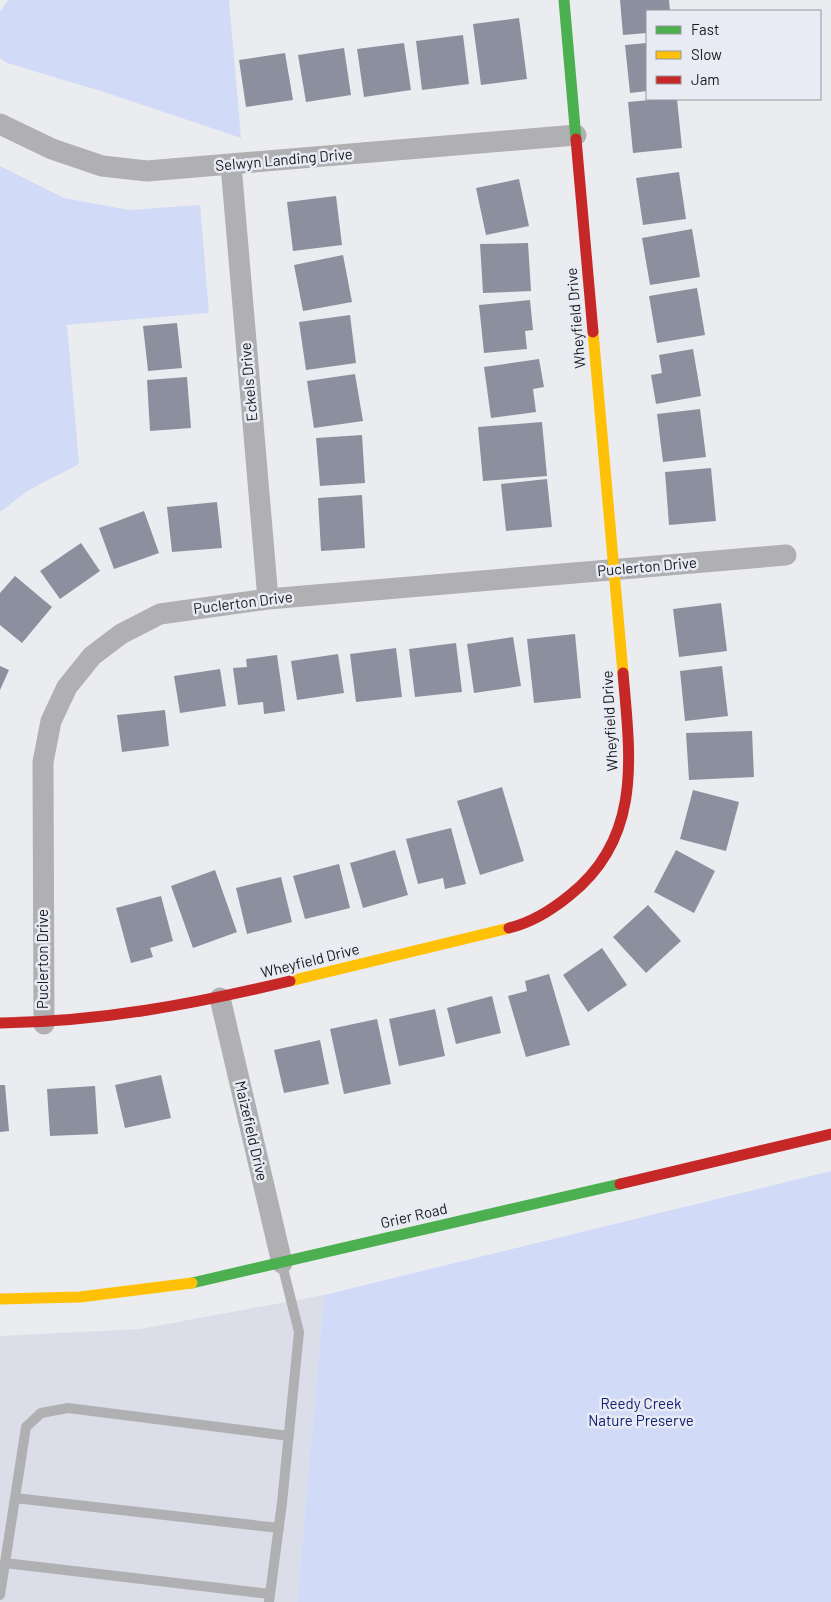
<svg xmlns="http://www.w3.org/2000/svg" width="831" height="1602" viewBox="0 0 831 1602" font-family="Barlow,sans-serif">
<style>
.built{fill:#dbdee8}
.green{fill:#d1dbf7}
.building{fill:#8c909e}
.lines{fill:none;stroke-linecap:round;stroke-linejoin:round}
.lane{stroke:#b0b0b2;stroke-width:10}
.street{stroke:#b0b0b2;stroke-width:21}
.fast{stroke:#4caf50;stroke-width:11}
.slow{stroke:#ffc107;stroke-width:11}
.jam{stroke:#c62828;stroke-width:11}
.labels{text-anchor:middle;stroke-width:5;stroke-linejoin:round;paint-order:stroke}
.street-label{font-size:15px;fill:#181a1c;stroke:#e8ebf3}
.park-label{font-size:15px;fill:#122171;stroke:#e8ebf3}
</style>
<rect width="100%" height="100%" fill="#ebecf0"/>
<path class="built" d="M 324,1295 L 297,1602 L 0,1602 L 0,1336 L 140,1329 Z"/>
<path class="green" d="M 8,0 L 229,0 L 241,138 L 107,93 L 7,63 L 0,58 L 0,12 Z
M 0,166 L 64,198 L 129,210 L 200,205 L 209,313 L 67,325 L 79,464 L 29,490 L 0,512 Z
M 831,1171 L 831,1602 L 297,1602 L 324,1295 Z"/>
<path class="building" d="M 620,0 L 669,0 L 670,11 L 647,11 L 647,33 L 623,35 Z
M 519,18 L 527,79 L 481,85 L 473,24 Z
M 463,35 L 469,84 L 422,90 L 416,41 Z
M 404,43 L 411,90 L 364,97 L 357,49 Z
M 647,43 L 647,91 L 630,93 L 625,45 Z
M 344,48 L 351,95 L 306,102 L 298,55 Z
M 285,53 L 293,100 L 246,107 L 239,60 Z
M 661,99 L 677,99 L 682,148 L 633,153 L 628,102 Z
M 679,172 L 686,219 L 643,225 L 636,178 Z
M 519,179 L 529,226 L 486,235 L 476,188 Z
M 336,196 L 342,245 L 293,251 L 287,202 Z
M 692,229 L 700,277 L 650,285 L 642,238 Z
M 528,243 L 531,291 L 483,293 L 480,244 Z
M 343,255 L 352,302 L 303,311 L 294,265 Z
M 697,288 L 705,335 L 657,343 L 649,296 Z
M 530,300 L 533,330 L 525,331 L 527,349 L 484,353 L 479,305 Z
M 350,315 L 356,363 L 306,370 L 299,322 Z
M 177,323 L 182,368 L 148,371 L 143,326 Z
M 693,349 L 701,396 L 656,404 L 651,375 L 662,373 L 659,355 Z
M 539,359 L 544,387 L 533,389 L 536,412 L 491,418 L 484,367 Z
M 355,374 L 363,421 L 314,428 L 307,381 Z
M 187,377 L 191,428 L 150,431 L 147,380 Z
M 700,409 L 706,457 L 663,462 L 657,414 Z
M 542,422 L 547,476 L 483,481 L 478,427 Z
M 362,435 L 365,483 L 320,486 L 316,438 Z
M 711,468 L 716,521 L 669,525 L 665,472 Z
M 547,479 L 552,527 L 506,531 L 501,484 Z
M 362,495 L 365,548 L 321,551 L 318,498 Z
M 217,502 L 222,548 L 172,552 L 167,507 Z
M 144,511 L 159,553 L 114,569 L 99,528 Z
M 81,543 L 100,571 L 60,599 L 40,571 Z
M 15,576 L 52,607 L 22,643 L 0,625 L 0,593 Z
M 721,603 L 727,651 L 679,657 L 673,609 Z
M 575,634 L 581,698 L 534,703 L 527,639 Z
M 513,637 L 521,686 L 474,693 L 467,644 Z
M 456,643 L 462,692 L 415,697 L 409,649 Z
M 396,648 L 402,697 L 356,702 L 350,654 Z
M 338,654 L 344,693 L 297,700 L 291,661 Z
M 277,655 L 285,711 L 264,714 L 263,702 L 238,705 L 233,668 L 247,667 L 246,659 Z
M 0,666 L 9,670 L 0,690 Z
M 722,666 L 728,716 L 685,721 L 680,671 Z
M 220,669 L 226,706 L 180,713 L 174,676 Z
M 165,710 L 169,746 L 122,752 L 117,715 Z
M 752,731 L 754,777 L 689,780 L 686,733 Z
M 502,787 L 524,861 L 480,875 L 457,801 Z
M 693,790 L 739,802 L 726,851 L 680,839 Z
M 451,828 L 466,884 L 445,889 L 443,878 L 418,884 L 406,839 Z
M 395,850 L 408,895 L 363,908 L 350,863 Z
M 676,850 L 715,871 L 694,913 L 654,892 Z
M 339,864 L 350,908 L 305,919 L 293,876 Z
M 215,870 L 237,932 L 193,948 L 171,886 Z
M 281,877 L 292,922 L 247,934 L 236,888 Z
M 161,896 L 173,941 L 150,948 L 153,957 L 131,963 L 116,908 Z
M 648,905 L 681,941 L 646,973 L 613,937 Z
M 602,948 L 627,985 L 588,1012 L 563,975 Z
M 549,974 L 570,1045 L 526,1057 L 508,996 L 527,991 L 525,981 Z
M 492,996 L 501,1033 L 456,1044 L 447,1008 Z
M 435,1009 L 445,1056 L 399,1066 L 389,1019 Z
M 377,1019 L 391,1084 L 344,1094 L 330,1029 Z
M 320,1040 L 329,1084 L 284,1093 L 274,1050 Z
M 161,1075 L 171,1118 L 125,1128 L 115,1085 Z
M 0,1085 L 5,1085 L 9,1131 L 0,1132 Z
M 95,1086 L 98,1134 L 50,1136 L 47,1089 Z"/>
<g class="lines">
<path class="lane" d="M 15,1498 L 279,1528
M 5,1563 L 270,1594
M 0,1595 L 26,1427 L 41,1413 L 68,1408 L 289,1436
M 269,1602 L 282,1503 L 299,1332 L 282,1264"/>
<path class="street" d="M 0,124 L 52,149 L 102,166 L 147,171 L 576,135
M 231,165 L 268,599
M 220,998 L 282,1263
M 44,1024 L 43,762 L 51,721 L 67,687 L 92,656 L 121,634 L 160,614 L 268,599 L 786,555"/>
<path class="fast" d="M 564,0 L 576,139
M 192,1283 L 620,1184"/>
<path class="slow" d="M 593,332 L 623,673
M 290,981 L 509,928
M 0,1299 L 80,1297 L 192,1283"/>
<path class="jam" d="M 576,139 L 593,332
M 509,928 C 530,923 553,909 570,895 C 643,837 630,756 623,673
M 0,1023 C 99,1022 194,1004 290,981
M 620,1184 L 831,1134"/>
</g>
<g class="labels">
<g class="street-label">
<text transform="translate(284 160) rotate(-5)" y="5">Selwyn Landing Drive</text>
<text transform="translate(576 318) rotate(-95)" y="5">Wheyfield Drive</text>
<text transform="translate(249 382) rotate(-95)" y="5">Eckels Drive</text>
<text transform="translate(647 567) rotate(-5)" y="5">Puclerton Drive</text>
<text transform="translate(243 603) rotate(-7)" y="5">Puclerton Drive</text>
<text transform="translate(610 721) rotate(-93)" y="5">Wheyfield Drive</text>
<text transform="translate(43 959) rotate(-90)" y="5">Puclerton Drive</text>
<text transform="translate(310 961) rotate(-14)" y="5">Wheyfield Drive</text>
<text transform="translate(251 1131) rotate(77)" y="5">Maizefield Drive</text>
<text transform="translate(414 1216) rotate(-13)" y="5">Grier Road</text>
</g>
<g class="park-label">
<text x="641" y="1409">Reedy Creek<tspan x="641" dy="17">Nature Preserve</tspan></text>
</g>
</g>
<rect x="646" y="10" width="175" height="90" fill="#e8ebf3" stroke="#95979d"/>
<rect x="656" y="26" width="25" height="8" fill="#4caf50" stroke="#95979d"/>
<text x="691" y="35" font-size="15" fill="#181a1c">Fast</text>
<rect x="656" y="51" width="25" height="8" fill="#ffc107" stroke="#95979d"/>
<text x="691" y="60" font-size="15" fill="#181a1c">Slow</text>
<rect x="656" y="76" width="25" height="8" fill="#c62828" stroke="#95979d"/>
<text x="691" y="85" font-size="15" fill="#181a1c">Jam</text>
</svg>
